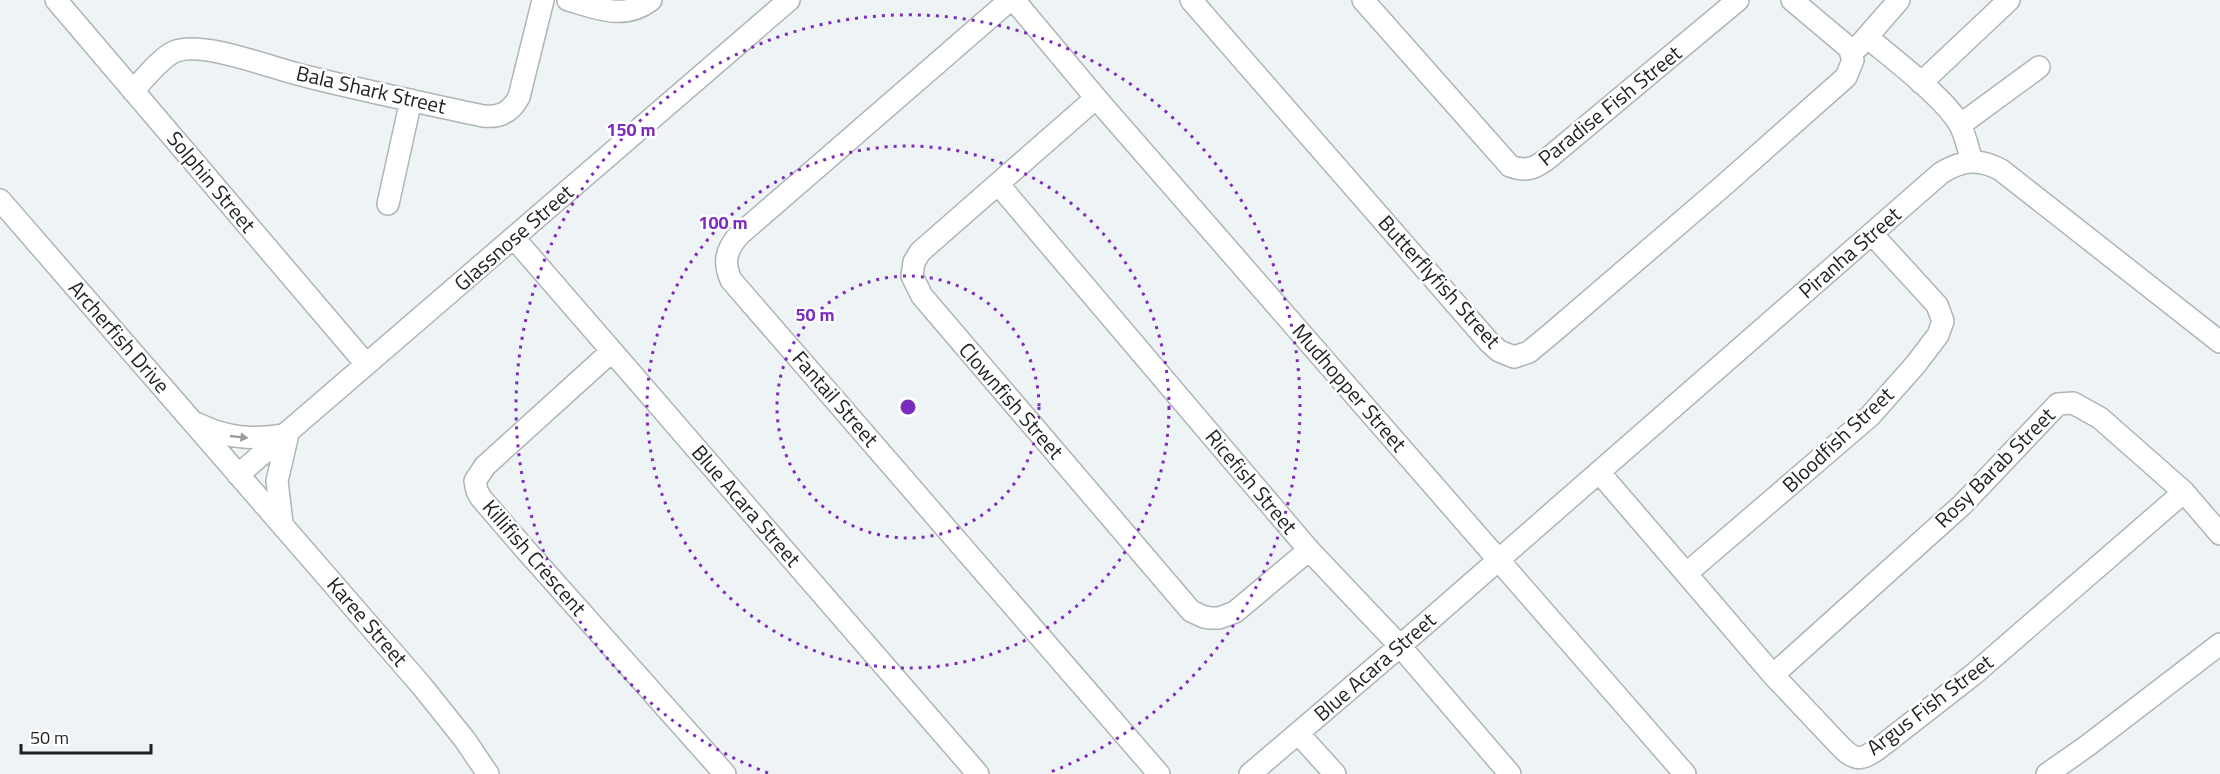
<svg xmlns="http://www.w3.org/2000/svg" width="2220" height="774" viewBox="0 0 2220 774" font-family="'Titillium Web',sans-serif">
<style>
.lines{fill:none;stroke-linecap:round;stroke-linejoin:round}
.minor-casing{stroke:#afb4b6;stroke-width:24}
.minor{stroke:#fff;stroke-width:21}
.oneway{fill:#9a9b9b}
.ring{fill:none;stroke:#7b2cbf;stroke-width:3;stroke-dasharray:3 6}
.labels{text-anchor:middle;stroke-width:5;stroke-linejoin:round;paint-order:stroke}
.street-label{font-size:21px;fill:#1e2021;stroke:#fff}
.centre{fill:#7b2cbf;stroke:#fff;stroke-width:3}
.ring-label{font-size:18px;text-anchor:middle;font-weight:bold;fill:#7b2cbf;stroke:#fff;stroke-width:5;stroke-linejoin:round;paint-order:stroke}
</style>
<rect width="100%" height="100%" fill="#eef3f5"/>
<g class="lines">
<g class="minor-casing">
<path id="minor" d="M 56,0 L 366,364
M 568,0 C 597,8 624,21 651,0
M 1010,0 L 739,235 C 726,250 723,262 731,280 L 1159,774
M 1014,0 L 1096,98 L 1685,774
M 1191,0 L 1489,342 L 1499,351 L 1514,357 L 1529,352 L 1553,332 L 1723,186 L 1846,77 L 1853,60 L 1849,48 L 1792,0
M 1363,0 L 1510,166 C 1528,173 1537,167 1551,156 L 1738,0
M 1867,37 C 1892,58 1945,98 1960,125 C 1966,137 1968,149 1972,161
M 1858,47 L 1899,0
M 1921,83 L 2009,0
M 133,91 C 143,80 162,56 176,51 C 206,41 273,69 305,76 C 364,91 424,103 483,116 C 500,118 511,112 519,97 L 543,0
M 1096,98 L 920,252 L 914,262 L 912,276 L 922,296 L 1191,611 L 1204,617 L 1211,618 L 1219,618 L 1235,612 L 1309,550
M 1960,125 L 2039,67
M 998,184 L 1309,550 L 1400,646 L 1510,774
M 0,200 L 421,685 L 465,740 L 488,774
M 388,204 L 411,100
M 514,238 L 978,774
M 612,351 L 485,466 L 475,481 L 477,491 L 481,498 L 524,548 L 725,774
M 198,424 C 228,439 255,440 287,434
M 1599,472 L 1773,675 L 1843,749 C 1858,763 1864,758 1879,748 L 1974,674 L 2184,492
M 238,475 L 789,0
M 282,523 L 277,481 L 288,434
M 1687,573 L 1870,416 L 1916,364 L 1938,335 L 1943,321 L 1937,305 L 1872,234
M 1773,675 L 1962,505 L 2058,404 L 2073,403 L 2100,418 L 2184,492 L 2220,534
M 1298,733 L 1335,774
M 1250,774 L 1400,646 L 1941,173 C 1962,160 1979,158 2001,170 L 2220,342
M 2047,774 L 2087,746 L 2220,644"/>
</g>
<use href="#minor" class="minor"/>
</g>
<defs><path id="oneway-solid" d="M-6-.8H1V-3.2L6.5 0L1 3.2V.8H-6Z" transform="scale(1.5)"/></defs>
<use class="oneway" href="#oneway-solid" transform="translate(239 437) rotate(6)"/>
<g class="ring">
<circle cx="908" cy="407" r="131"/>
<circle cx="908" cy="407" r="261"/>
<path d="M768 773A392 392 0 1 1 1048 773"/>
</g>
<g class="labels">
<g class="street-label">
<text transform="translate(371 90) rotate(13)" y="7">Bala Shark Street</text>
<text transform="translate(1610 106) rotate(-39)" y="7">Paradise Fish Street</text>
<text transform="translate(211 182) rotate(50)" y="7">Solphin Street</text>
<text transform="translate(514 238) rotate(-41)" y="7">Glassnose Street</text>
<text transform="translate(1850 253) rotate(-41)" y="7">Piranha Street</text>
<text transform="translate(1439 282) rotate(48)" y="7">Butterflyfish Street</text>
<text transform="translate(119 337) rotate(49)" y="7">Archerfish Drive</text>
<text transform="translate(1349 388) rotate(49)" y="7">Mudhopper Street</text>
<text transform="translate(835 399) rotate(49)" y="7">Fantail Street</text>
<text transform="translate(1011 401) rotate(49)" y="7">Clownfish Street</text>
<text transform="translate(1838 440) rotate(-43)" y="7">Bloodfish Street</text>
<text transform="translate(1995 468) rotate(-45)" y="7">Rosy Barab Street</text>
<text transform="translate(1251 482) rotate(50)" y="7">Ricefish Street</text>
<text transform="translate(746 506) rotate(49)" y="7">Blue Acara Street</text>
<text transform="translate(534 558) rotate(49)" y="7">Killifish Crescent</text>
<text transform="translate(367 622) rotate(49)" y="7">Karee Street</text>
<text transform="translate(1375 667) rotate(-41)" y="7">Blue Acara Street</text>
<text transform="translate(1930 705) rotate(-37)" y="7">Argus Fish Street</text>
</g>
</g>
<circle cx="908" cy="407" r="9" class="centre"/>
<g class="ring-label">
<text x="631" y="136">150 m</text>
<text x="723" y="229">100 m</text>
<text x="815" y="321">50 m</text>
</g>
<path d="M21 744v9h130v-9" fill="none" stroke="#1e2021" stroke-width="3"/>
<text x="30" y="744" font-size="18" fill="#1e2021" stroke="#ffffff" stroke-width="4.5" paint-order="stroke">50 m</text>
</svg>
